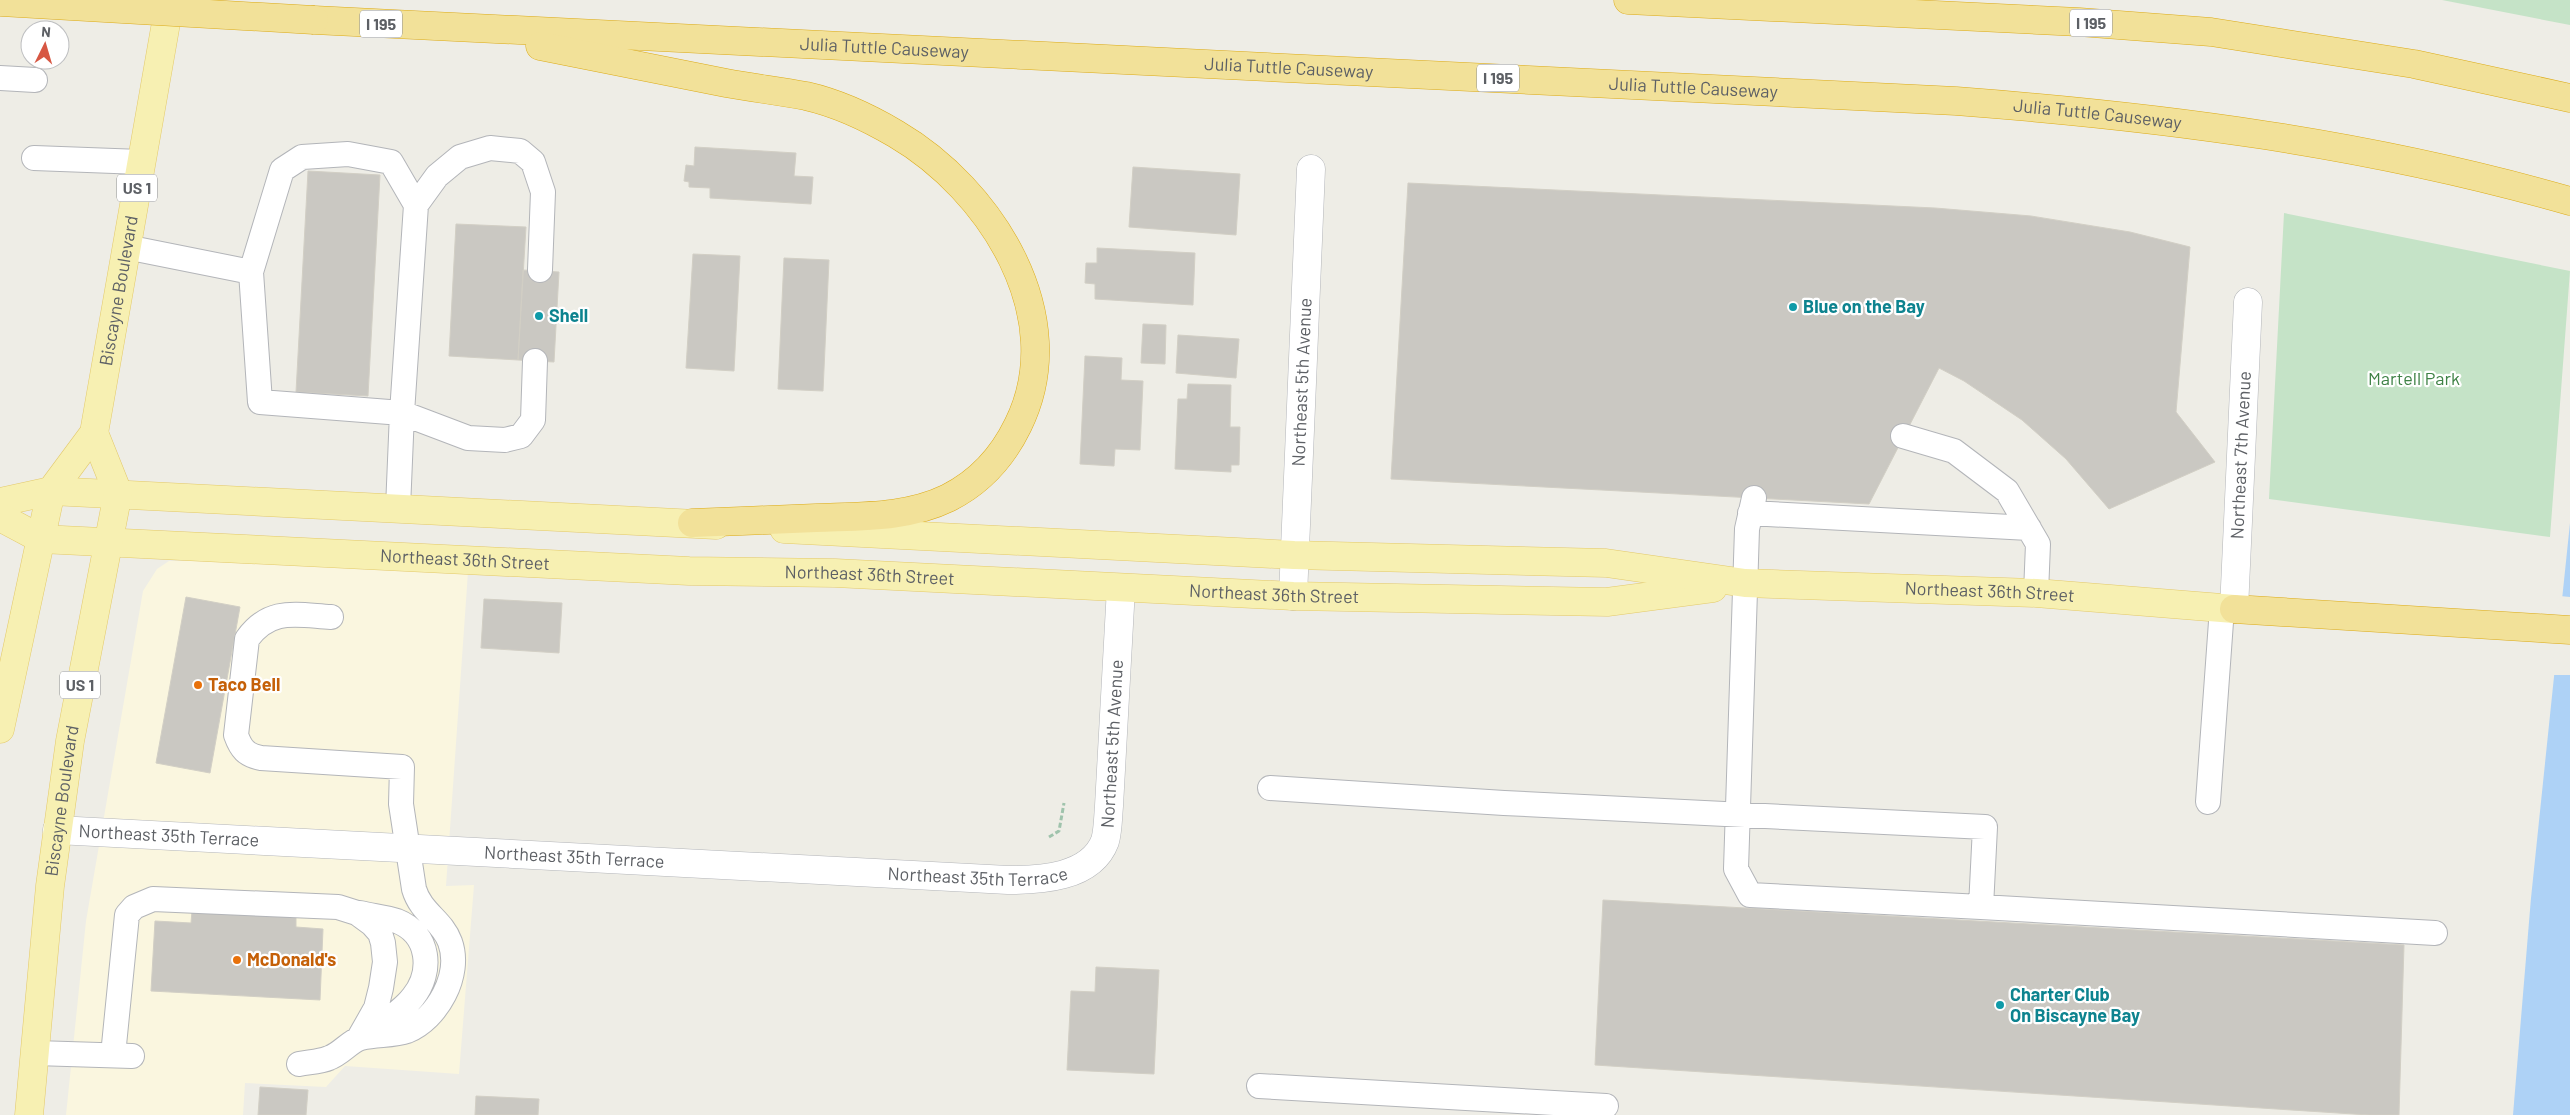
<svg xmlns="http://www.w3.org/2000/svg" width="2570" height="1115" viewBox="0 0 2570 1115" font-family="Barlow,sans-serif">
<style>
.commercial{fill:#faf6df}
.green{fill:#c5e3c7}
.water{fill:#aed2f6}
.pier{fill:#eeede6}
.building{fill:#cac8c2;stroke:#d2cfc5}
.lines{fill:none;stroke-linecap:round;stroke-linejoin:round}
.service-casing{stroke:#b3b5b9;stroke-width:26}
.minor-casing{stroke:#b3b5b9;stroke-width:29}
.primary-casing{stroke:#e3c96a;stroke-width:29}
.motorway-casing{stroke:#dcab18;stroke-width:29}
.path{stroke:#9fc3ac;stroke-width:3;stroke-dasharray:5 2.5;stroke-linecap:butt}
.service{stroke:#fff;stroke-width:24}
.minor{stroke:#fff;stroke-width:28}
.primary{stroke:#f7f0b2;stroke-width:28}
.motorway{stroke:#f2e199;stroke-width:28}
.motorway-bridge-casing{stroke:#dcab18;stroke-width:29;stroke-linecap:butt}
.motorway-bridge{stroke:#f2e199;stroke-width:28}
.culture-dot{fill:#0f9aa8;stroke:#fff;stroke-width:2}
.food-dot{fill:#e8710a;stroke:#fff;stroke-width:2}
.labels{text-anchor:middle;stroke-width:4.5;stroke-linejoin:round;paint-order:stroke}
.shield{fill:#fff;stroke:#8e9093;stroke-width:1}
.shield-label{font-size:16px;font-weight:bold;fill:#5d6065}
.street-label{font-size:18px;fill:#5d6065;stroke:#fff}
.culture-label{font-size:18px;font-weight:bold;fill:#0d838f;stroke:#fff;text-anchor:start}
.park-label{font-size:18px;fill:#3f8246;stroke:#fff}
.food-label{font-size:18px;font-weight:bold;fill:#c56008;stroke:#fff;text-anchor:start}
</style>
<rect width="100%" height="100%" fill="#eeede6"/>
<path class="commercial" d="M 233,560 L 468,572 L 446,886 L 474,885 L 459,1074 L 345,1066 L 326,1087 L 245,1083 L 243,1115 L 66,1115 L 86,921 L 143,591 L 157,569 L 169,561 Z"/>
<path class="green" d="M 2442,0 L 2570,0 L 2570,25 Z
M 2284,213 L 2570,271 L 2550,537 L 2269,499 Z"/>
<path class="water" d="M 2570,523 L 2570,1115 L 2513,1115 L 2531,898 Z"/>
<path class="pier" d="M 2560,596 L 2570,597 L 2570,675 L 2552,675 Z"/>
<path class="building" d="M 695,147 L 796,153 L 794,176 L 813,177 L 811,204 L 710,198 L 710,188 L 689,187 L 689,182 L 684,181 L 686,165 L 694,166 Z
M 1133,167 L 1240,174 L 1236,235 L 1129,227 Z
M 308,171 L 380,175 L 368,396 L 296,392 Z
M 1408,183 L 1935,208 L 2031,216 L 2130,232 L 2190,247 L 2176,412 L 2215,462 L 2109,509 L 2066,459 L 2022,420 L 1964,381 L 1939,368 L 1869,504 L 1391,479 Z
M 456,224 L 526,227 L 518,360 L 449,356 Z
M 1097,248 L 1195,253 L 1193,305 L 1095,299 L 1095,284 L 1085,283 L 1086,263 L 1097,263 Z
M 693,254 L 740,256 L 734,371 L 686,368 Z
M 784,258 L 829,260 L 823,391 L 778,389 Z
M 523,270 L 559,272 L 554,362 L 518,360 Z
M 1143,324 L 1166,325 L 1165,364 L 1141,363 Z
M 1178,335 L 1239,339 L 1236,378 L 1176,373 Z
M 1085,356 L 1122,358 L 1121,380 L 1143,381 L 1140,450 L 1115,449 L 1114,466 L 1080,464 Z
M 1188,384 L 1231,385 L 1230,427 L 1240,427 L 1239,465 L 1231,465 L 1231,472 L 1175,469 L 1178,399 L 1187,399 Z
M 186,597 L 240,607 L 210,773 L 156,763 Z
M 484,599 L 562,603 L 559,653 L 481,648 Z
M 1603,900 L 2404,945 L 2399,1115 L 2369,1115 L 1595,1065 Z
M 192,911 L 296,917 L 296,927 L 323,929 L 320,1000 L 151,991 L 155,921 L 191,923 Z
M 1096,967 L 1159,970 L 1154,1074 L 1067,1070 L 1071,991 L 1095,992 Z
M 260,1087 L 308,1090 L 306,1115 L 258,1115 Z
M 476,1096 L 539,1099 L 538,1115 L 475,1115 Z"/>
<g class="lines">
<g class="service-casing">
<path id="service" d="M 0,78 L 35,80
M 34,158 L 141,162
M 126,247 L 251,272 L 260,402 L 402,413 L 468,438 L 505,440 L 521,436 L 533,420 L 535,361
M 251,272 L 282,170 L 302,157 L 348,154 L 391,162 L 416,205
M 1903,436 L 1954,451 L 2007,491 L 2038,544 L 2036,593
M 1754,498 L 1747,529 L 1736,869 L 1750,895 L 1981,907
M 398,508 L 402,413 L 416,205 L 437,176 L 460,157 L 490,148 L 520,151 L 533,162 L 543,192 L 540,270
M 1750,513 L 2029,528
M 1270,788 L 1504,803 L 1985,827 L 1981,907 L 2435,933
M 2208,802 L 2222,608
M 360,913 C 372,916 386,917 397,921 C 430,934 433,972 413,997 C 401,1013 381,1023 365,1035
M 35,1053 L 132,1056
M 113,1055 L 127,915 L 134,907 L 153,899 L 338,907 L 357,913 L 372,924 L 380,933 L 383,943 L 385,962 L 381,988 L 376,1008 L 359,1038
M 299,1064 C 309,1062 320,1062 329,1058 C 341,1054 350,1041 361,1038 C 376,1034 393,1036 407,1031 C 437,1019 462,975 450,942 C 442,920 421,913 414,889 L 401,804 L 402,767 L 261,758 C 246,755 241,749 236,735 L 247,639 C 270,607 296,615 331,617
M 1259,1086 L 1606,1106"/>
</g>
<g class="minor-casing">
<g id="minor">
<path id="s1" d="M 1293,596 L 1311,169"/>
<path id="s2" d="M 2234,609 L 2248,302"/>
<path id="s3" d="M 57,830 L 1008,880 C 1040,880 1091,878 1105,841 C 1108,831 1108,817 1109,806 L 1121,588"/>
</g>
</g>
<g class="primary-casing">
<g id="primary">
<path d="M 0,502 L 51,491 L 716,525"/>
<path id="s4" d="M 0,517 L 41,539 L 689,571 L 835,573 L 1293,596 L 1607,602 L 1713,588"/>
<path id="s5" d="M 784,529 L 1294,555 L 1606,563 L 1745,583 L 2036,593 L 2234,609"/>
<path id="s6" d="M 0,729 L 51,491 L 94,433 L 170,0"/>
<path id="s7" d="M 29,1115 L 50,886 L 70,741 L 118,493 L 94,433"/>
</g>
</g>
<g class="motorway-casing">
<g id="motorway">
<path d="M 1628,0 L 2079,22 L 2211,32 L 2414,64 L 2570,98"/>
<path id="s8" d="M 314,20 L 1956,101 C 2166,117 2367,143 2570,201"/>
<path d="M 540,46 C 602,58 664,71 726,83 C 753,88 780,91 806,96 C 837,103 869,118 896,134 C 990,189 1072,316 1018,425 C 1003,456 980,482 948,498 C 907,518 861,516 816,518 C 775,520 733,521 692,523"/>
<path d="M 2234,609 L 2570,630"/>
</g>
</g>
<path class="path" d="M 1049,837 L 1059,831 L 1064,803"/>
<use href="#service" class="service"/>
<use href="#minor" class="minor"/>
<use href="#primary" class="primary"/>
<use href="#motorway" class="motorway"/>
<g class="motorway-bridge-casing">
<path id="motorway-bridge" d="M 0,2 L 314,20"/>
</g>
<use href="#motorway-bridge" class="motorway-bridge"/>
</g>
<g class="culture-dot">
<circle cx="1793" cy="307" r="5"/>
<circle cx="539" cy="316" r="5"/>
<circle cx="2000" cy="1005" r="5"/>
</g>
<g class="food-dot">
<circle cx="198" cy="685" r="5"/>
<circle cx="237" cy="960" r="5"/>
</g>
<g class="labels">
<g class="shield">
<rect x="2070" y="9.5" width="42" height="27" rx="4"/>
<rect x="360" y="10.5" width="42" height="27" rx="4"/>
<rect x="1477" y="64.5" width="42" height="27" rx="4"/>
<rect x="117" y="174.5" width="40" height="27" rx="4"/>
<rect x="60" y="671.5" width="40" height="27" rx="4"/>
</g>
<g class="shield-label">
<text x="2091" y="29">I 195</text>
<text x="381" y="30">I 195</text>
<text x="1498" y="84">I 195</text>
<text x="137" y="194">US 1</text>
<text x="80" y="691">US 1</text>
</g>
<g class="street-label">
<text dy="6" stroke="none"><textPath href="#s8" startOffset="571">Julia Tuttle Causeway</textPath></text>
<text dy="6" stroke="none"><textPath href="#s8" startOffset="976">Julia Tuttle Causeway</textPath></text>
<text dy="6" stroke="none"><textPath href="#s8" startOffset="1381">Julia Tuttle Causeway</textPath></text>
<text dy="6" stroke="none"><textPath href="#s8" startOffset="1786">Julia Tuttle Causeway</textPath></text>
<text dy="6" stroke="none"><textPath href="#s6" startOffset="460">Biscayne Boulevard</textPath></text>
<text dy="6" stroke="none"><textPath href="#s1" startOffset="214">Northeast 5th Avenue</textPath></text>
<text dy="6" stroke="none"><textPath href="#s2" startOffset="154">Northeast 7th Avenue</textPath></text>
<text dy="6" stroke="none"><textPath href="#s4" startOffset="471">Northeast 36th Street</textPath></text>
<text dy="6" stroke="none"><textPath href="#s4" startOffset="876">Northeast 36th Street</textPath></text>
<text dy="6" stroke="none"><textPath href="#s5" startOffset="1208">Northeast 36th Street</textPath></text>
<text dy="6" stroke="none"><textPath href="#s4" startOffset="1281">Northeast 36th Street</textPath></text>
<text dy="6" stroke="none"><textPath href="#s3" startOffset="1161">Northeast 5th Avenue</textPath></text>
<text dy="6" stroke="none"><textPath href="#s7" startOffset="316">Biscayne Boulevard</textPath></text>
<text dy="6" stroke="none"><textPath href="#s3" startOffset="112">Northeast 35th Terrace</textPath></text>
<text dy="6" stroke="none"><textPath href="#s3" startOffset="518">Northeast 35th Terrace</textPath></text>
<text dy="6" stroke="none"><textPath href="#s3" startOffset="922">Northeast 35th Terrace</textPath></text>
</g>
<g class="culture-label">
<text x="1803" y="313">Blue on the Bay</text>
<text x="549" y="322">Shell</text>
<text x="2010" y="1001">Charter Club<tspan x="2010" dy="21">On Biscayne Bay</tspan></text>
</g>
<g class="park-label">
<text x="2414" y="385">Martell Park</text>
</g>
<g class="food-label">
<text x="208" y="691">Taco Bell</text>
<text x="247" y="966">McDonald's</text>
</g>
</g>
<g transform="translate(45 45) rotate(5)"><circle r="24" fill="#ffffff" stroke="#bebfc1"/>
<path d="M0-4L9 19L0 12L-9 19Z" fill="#d75743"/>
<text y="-8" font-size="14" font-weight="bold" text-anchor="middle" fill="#5d6065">N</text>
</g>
</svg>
